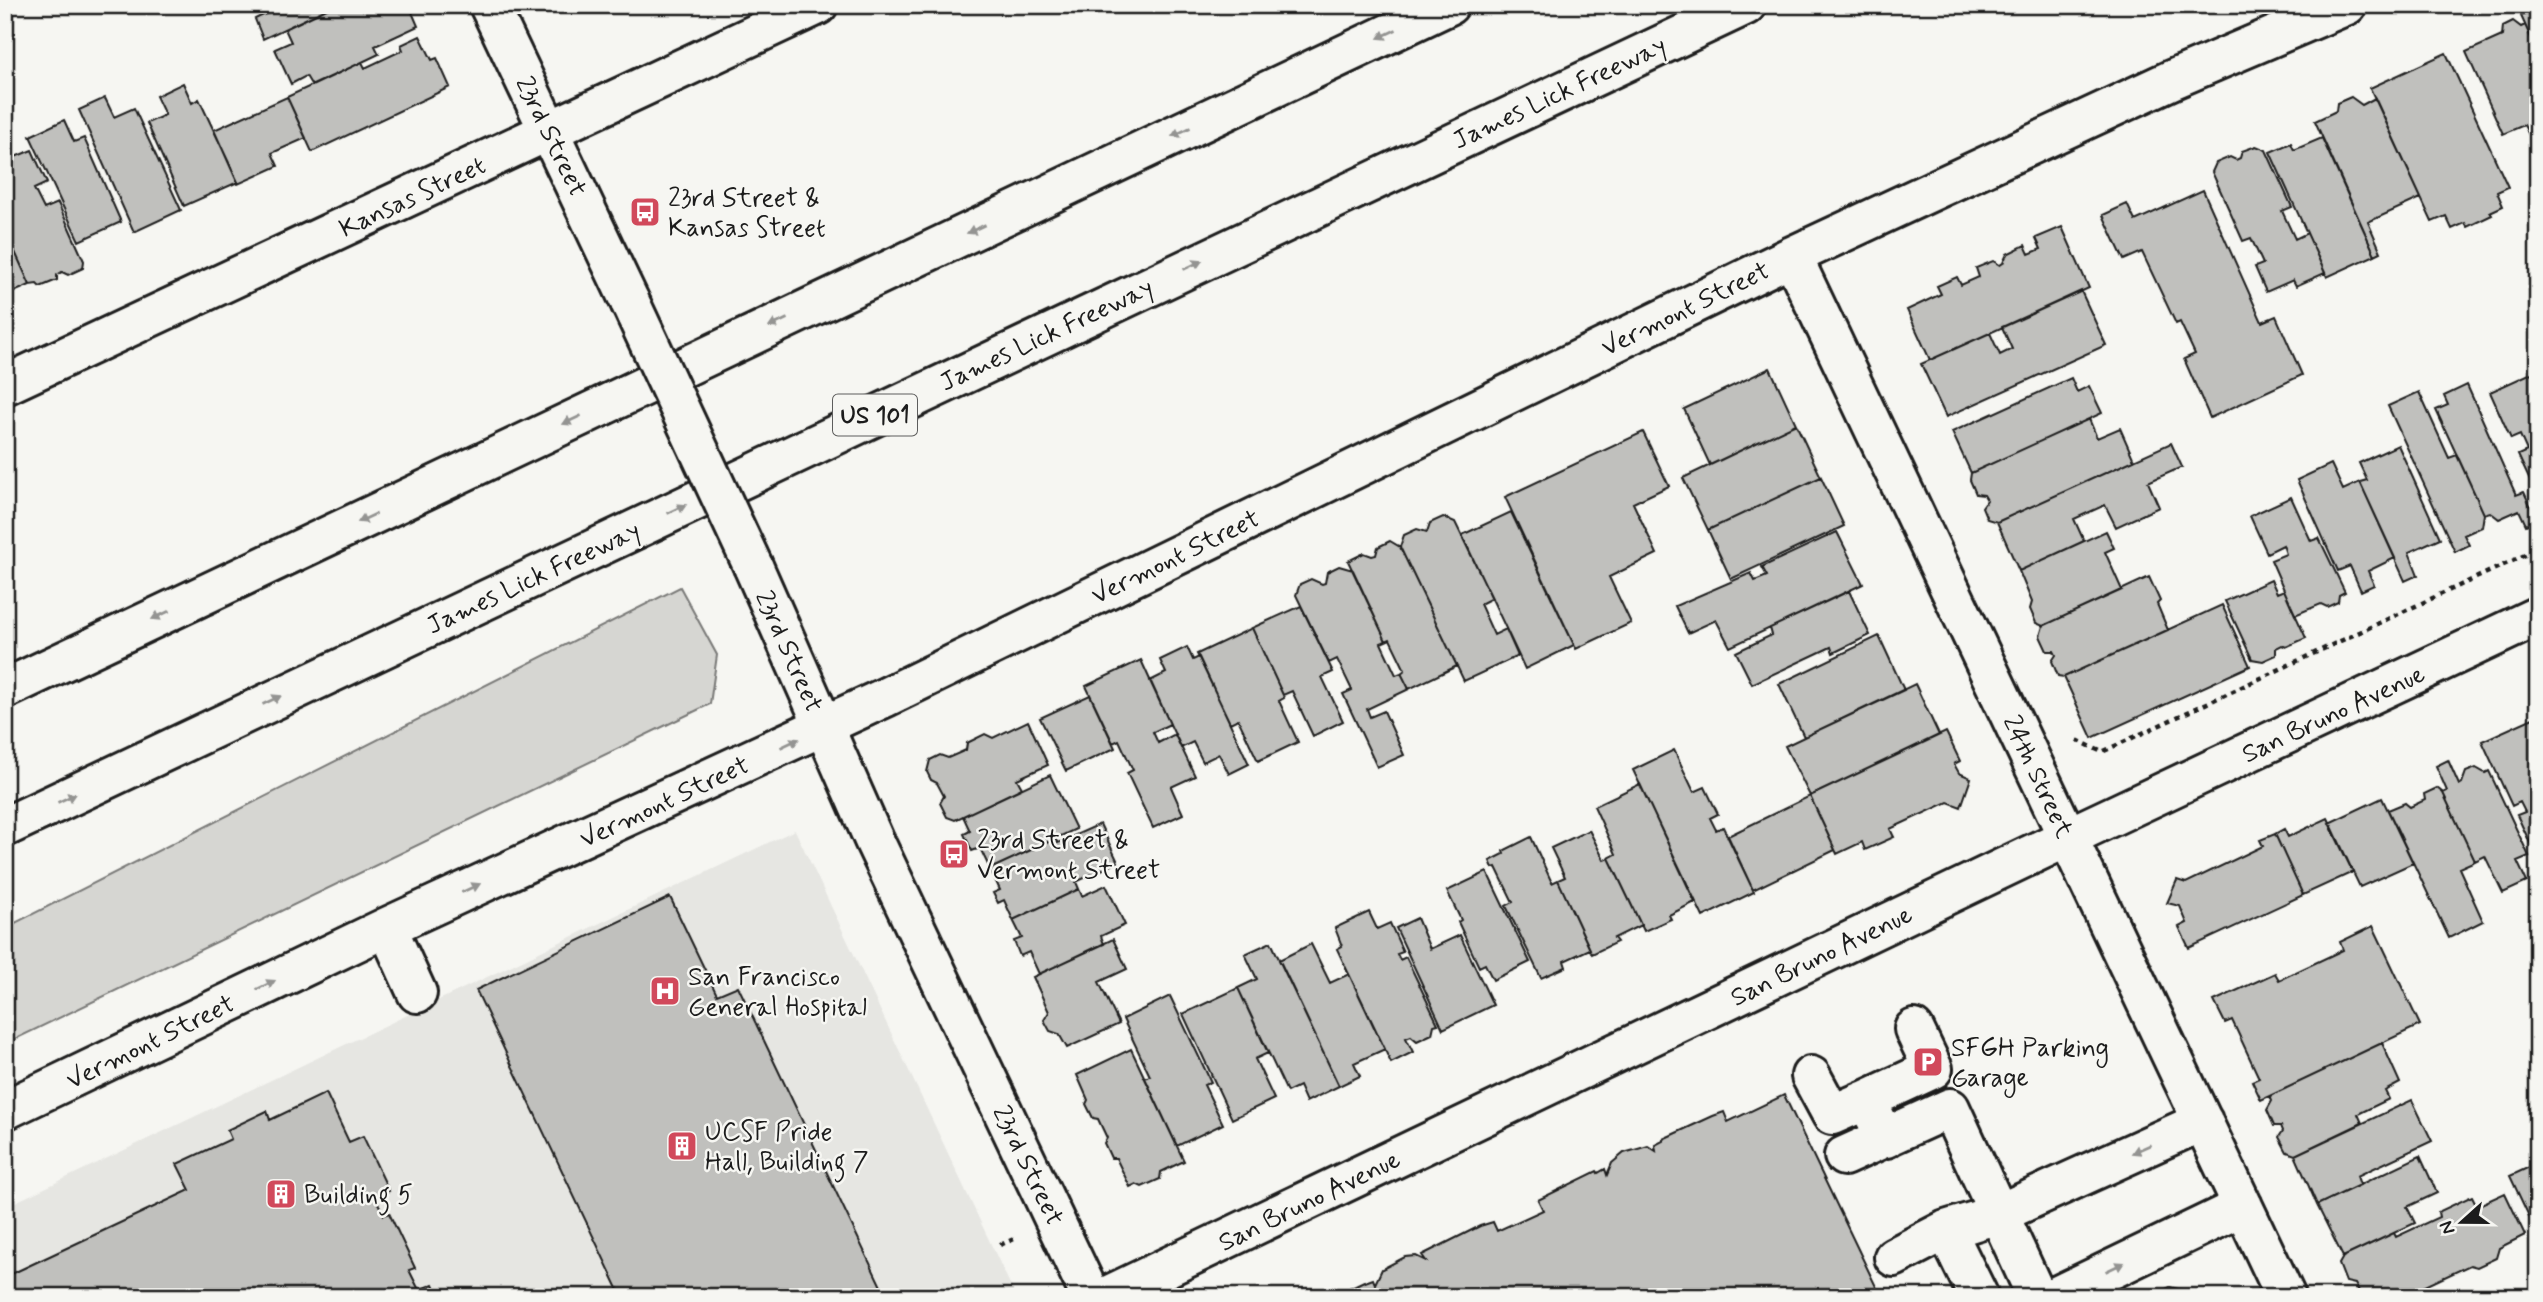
<svg xmlns="http://www.w3.org/2000/svg" width="2543" height="1302" viewBox="0 0 2543 1302" font-family="Mynerve,sans-serif">
<style>
.built{fill:#e6e6e2}
.green{fill:#d6d6d2;stroke:#797977;stroke-width:2}
.building{fill:#c0c0bd;stroke:#1c1c1c;stroke-width:2}
.lines{fill:none;stroke-linecap:round;stroke-linejoin:round}
.minor-casing{stroke:#1c1c1c;stroke-width:44}
.highway-casing{stroke:#1c1c1c;stroke-width:44}
.path{stroke:#1c1c1c;stroke-width:4.5;stroke-dasharray:5 5;stroke-linecap:butt}
.minor{stroke:#f6f6f2;stroke-width:38}
.highway{stroke:#f6f6f2;stroke-width:38}
.minor-bridge-casing{stroke:#1c1c1c;stroke-width:44;stroke-linecap:butt}
.minor-bridge{stroke:#f6f6f2;stroke-width:38}
.oneway{fill:#949492}
.labels{text-anchor:middle;stroke-width:5;stroke-linejoin:round;paint-order:stroke}
.shield{fill:#f6f6f2;stroke:#5d5d5c;stroke-width:2}
.shield-label{font-size:24px;font-weight:bold;fill:#1c1c1c}
.street-label{font-size:26px;fill:#1c1c1c;stroke:#f6f6f2}
.poi-label{font-size:26px;fill:#1c1c1c;stroke:#f6f6f2;text-anchor:start}
</style>
<rect width="100%" height="100%" fill="#f6f6f2"/>
<filter id="ink" filterUnits="userSpaceOnUse"><feTurbulence type="fractalNoise" baseFrequency=".0143" numOctaves="2"/><feDisplacementMap in="SourceGraphic" scale="14" xChannelSelector="R" yChannelSelector="G"/><feConvolveMatrix kernelMatrix="1 2 1 2 8 2 1 2 1" color-interpolation-filters="sRGB"/></filter>
<g filter="url(#ink)">
<path class="built" d="M 795,830 L 1016,1297 L 5,1297 L 5,1207 Z"/>
<path class="green" d="M 680,587 L 717,655 L 710,704 L 5,1044 L 5,928 Z"/>
<path class="building" d="M 274,5 L 335,5 L 263,39 L 255,19 L 276,9 Z
M 335,5 L 409,5 L 418,26 L 375,46 L 379,54 L 312,86 L 306,76 L 291,84 L 275,49 L 291,42 L 285,29 Z
M 2538,8 L 2538,53 L 2521,16 Z
M 2513,21 L 2521,27 L 2525,25 L 2538,53 L 2538,136 L 2531,139 L 2524,125 L 2503,134 L 2466,52 L 2502,36 L 2503,26 Z
M 420,36 L 432,60 L 437,58 L 450,87 L 312,152 L 287,97 L 362,62 L 365,68 L 403,50 L 401,45 Z
M 2446,53 L 2508,187 L 2497,192 L 2503,206 L 2490,212 L 2492,215 L 2467,227 L 2465,223 L 2452,229 L 2446,216 L 2432,222 L 2370,88 Z
M 183,83 L 192,103 L 199,99 L 238,182 L 184,206 L 147,123 L 165,115 L 156,96 Z
M 287,97 L 306,138 L 272,153 L 278,166 L 238,184 L 214,130 Z
M 2351,97 L 2362,105 L 2375,98 L 2421,198 L 2368,222 L 2381,252 L 2375,255 L 2315,121 L 2336,111 L 2337,103 Z
M 105,98 L 114,117 L 134,108 L 181,210 L 134,232 L 79,110 Z
M 64,120 L 74,142 L 84,138 L 121,222 L 79,241 L 30,136 Z
M 2322,138 L 2375,255 L 2327,277 L 2270,152 L 2291,143 L 2294,150 Z
M 2256,146 L 2266,150 L 2292,207 L 2282,211 L 2295,239 L 2307,233 L 2325,273 L 2296,286 L 2293,280 L 2266,292 L 2255,267 L 2263,264 L 2251,238 L 2243,241 L 2212,172 L 2216,163 L 2230,157 L 2236,160 L 2240,158 L 2242,151 Z
M 32,150 L 47,183 L 34,189 L 44,209 L 58,203 L 84,261 L 83,268 L 68,275 L 62,272 L 57,275 L 57,280 L 40,287 L 37,284 L 30,285 L 5,230 L 5,161 Z
M 2203,190 L 2262,322 L 2276,316 L 2302,375 L 2210,418 L 2184,359 L 2195,354 L 2180,322 L 2176,324 L 2142,252 L 2124,260 L 2103,215 L 2127,204 L 2135,221 Z
M 2062,227 L 2089,288 L 1930,360 L 1907,310 L 1941,294 L 1937,286 L 1957,277 L 1961,285 L 1979,277 L 1976,268 L 1993,261 L 2000,265 L 2003,263 L 2007,254 L 2025,245 L 2029,254 L 2041,249 L 2036,238 Z
M 7,234 L 30,285 L 5,296 L 5,235 Z
M 2081,291 L 2106,345 L 1946,417 L 1921,364 L 1990,333 L 2000,355 L 2012,349 L 2002,327 Z
M 1770,368 L 1796,424 L 1710,465 L 1684,409 Z
M 2538,370 L 2538,498 L 2518,455 L 2527,451 L 2520,435 L 2511,439 L 2490,392 Z
M 2071,378 L 2077,392 L 2089,386 L 2102,413 L 1971,473 L 1952,432 Z
M 2467,385 L 2516,495 L 2524,492 L 2537,520 L 2526,525 L 2519,510 L 2499,519 L 2490,512 L 2484,514 L 2436,410 L 2448,405 L 2444,396 Z
M 2419,392 L 2449,458 L 2457,455 L 2484,514 L 2482,527 L 2464,535 L 2469,545 L 2455,552 L 2388,406 Z
M 2089,419 L 2097,438 L 2120,428 L 2134,460 L 1997,522 L 1987,519 L 1982,507 L 1987,500 L 1984,495 L 1976,494 L 1970,480 L 1971,473 Z
M 1796,424 L 1821,477 L 1708,530 L 1683,478 Z
M 1643,432 L 1669,486 L 1633,503 L 1657,554 L 1609,577 L 1631,623 L 1576,649 L 1505,497 Z
M 2171,443 L 2182,467 L 2148,482 L 2159,507 L 2116,527 L 2105,505 L 2074,519 L 2084,541 L 2019,571 L 1997,522 Z
M 2398,445 L 2440,538 L 2409,552 L 2418,575 L 2405,581 L 2360,482 L 2367,480 L 2359,463 Z
M 2331,464 L 2343,490 L 2360,482 L 2395,558 L 2368,571 L 2374,585 L 2361,591 L 2350,566 L 2338,571 L 2297,480 Z
M 1821,477 L 1844,526 L 1731,579 L 1708,530 Z
M 2291,497 L 2311,541 L 2319,538 L 2345,592 L 2339,595 L 2338,602 L 2327,607 L 2321,604 L 2295,615 L 2271,560 L 2286,554 L 2283,545 L 2267,553 L 2250,516 Z
M 1511,512 L 1574,645 L 1525,669 L 1462,535 Z
M 1443,517 L 1455,522 L 1492,598 L 1480,604 L 1494,635 L 1506,629 L 1518,656 L 1464,681 L 1400,547 L 1404,535 L 1417,529 L 1427,532 L 1430,523 Z
M 2106,531 L 2114,548 L 2105,552 L 2122,590 L 2043,626 L 2036,623 L 2030,609 L 2032,602 L 2019,571 Z
M 1837,532 L 1863,584 L 1730,647 L 1716,620 L 1688,633 L 1675,606 L 1751,573 L 1755,581 L 1767,576 L 1762,567 Z
M 1390,541 L 1400,547 L 1457,666 L 1409,689 L 1401,673 L 1405,670 L 1390,639 L 1386,641 L 1348,561 L 1364,553 L 1372,556 L 1376,555 L 1378,547 Z
M 1339,566 L 1353,570 L 1386,641 L 1381,643 L 1396,675 L 1401,673 L 1409,689 L 1367,709 L 1370,717 L 1384,711 L 1404,755 L 1377,767 L 1343,694 L 1352,690 L 1337,659 L 1329,663 L 1296,595 L 1300,584 L 1311,579 L 1322,584 L 1325,583 L 1327,572 Z
M 2149,577 L 2160,601 L 2157,604 L 2168,630 L 2064,677 L 2058,676 L 2052,661 L 2056,655 L 2054,651 L 2047,651 L 2040,636 L 2043,626 Z
M 2271,580 L 2277,593 L 2284,590 L 2306,638 L 2286,647 L 2282,645 L 2276,648 L 2276,655 L 2263,661 L 2252,659 L 2225,601 Z
M 1849,591 L 1870,635 L 1833,653 L 1831,647 L 1752,684 L 1736,652 L 1772,635 L 1770,628 Z
M 2222,605 L 2250,666 L 2092,738 L 2064,677 Z
M 1301,606 L 1333,672 L 1322,677 L 1343,721 L 1313,736 L 1292,691 L 1283,695 L 1252,628 Z
M 1252,628 L 1283,695 L 1284,698 L 1279,701 L 1298,742 L 1258,761 L 1238,719 L 1230,723 L 1197,654 Z
M 1879,636 L 1904,690 L 1804,737 L 1779,684 Z
M 1187,647 L 1193,660 L 1199,657 L 1249,764 L 1229,774 L 1219,754 L 1203,762 L 1193,742 L 1181,748 L 1150,681 L 1166,673 L 1160,660 Z
M 1141,660 L 1170,724 L 1153,732 L 1158,743 L 1175,734 L 1195,776 L 1171,787 L 1183,814 L 1153,828 L 1127,773 L 1133,770 L 1119,740 L 1113,743 L 1086,686 Z
M 1915,684 L 1939,735 L 1810,796 L 1785,746 Z
M 1090,695 L 1115,748 L 1066,771 L 1040,718 Z
M 2533,718 L 2538,726 L 2538,860 L 2517,815 L 2525,812 L 2520,802 L 2512,806 L 2482,741 Z
M 1028,721 L 1048,765 L 1017,779 L 1022,788 L 955,820 L 947,817 L 940,803 L 944,796 L 937,783 L 931,780 L 927,772 L 930,760 L 940,755 L 948,758 L 966,750 L 967,743 L 985,734 L 993,738 Z
M 1946,732 L 1960,761 L 1954,764 L 1959,773 L 1971,778 L 1961,807 L 1948,802 L 1890,829 L 1894,837 L 1865,850 L 1862,842 L 1837,854 L 1810,796 Z
M 1674,750 L 1694,792 L 1705,787 L 1718,814 L 1710,818 L 1716,830 L 1723,827 L 1754,892 L 1703,917 L 1633,770 Z
M 2448,760 L 2459,785 L 2462,783 L 2466,772 L 2476,768 L 2485,773 L 2489,771 L 2529,856 L 2517,861 L 2527,882 L 2503,893 L 2485,856 L 2475,861 L 2443,793 L 2447,791 L 2436,766 Z
M 1050,775 L 1076,829 L 990,869 L 980,848 L 972,851 L 964,834 L 970,831 L 963,816 Z
M 1640,784 L 1695,902 L 1669,915 L 1671,919 L 1644,931 L 1609,858 L 1616,854 L 1594,806 Z
M 2437,788 L 2443,793 L 2475,861 L 2459,868 L 2483,921 L 2449,938 L 2388,810 L 2405,803 L 2410,807 L 2425,800 L 2424,794 Z
M 1810,796 L 1835,850 L 1753,890 L 1728,836 Z
M 2382,798 L 2413,863 L 2360,887 L 2329,823 Z
M 2328,818 L 2353,872 L 2303,895 L 2275,834 L 2284,829 L 2288,837 Z
M 1100,824 L 1118,862 L 1076,882 L 1079,889 L 1013,920 L 1004,900 L 998,903 L 993,893 L 1000,890 L 990,869 L 1055,839 L 1058,843 Z
M 1589,830 L 1604,860 L 1609,858 L 1641,925 L 1614,938 L 1617,942 L 1592,954 L 1558,880 L 1565,877 L 1551,848 Z
M 2275,834 L 2303,895 L 2189,948 L 2179,927 L 2187,923 L 2180,906 L 2167,903 L 2177,880 L 2186,883 L 2263,846 L 2260,840 Z
M 1531,837 L 1552,883 L 1558,880 L 1590,949 L 1564,961 L 1566,967 L 1541,978 L 1506,906 L 1513,902 L 1496,867 L 1493,868 L 1490,861 L 1504,854 L 1503,851 Z
M 1487,872 L 1530,962 L 1493,980 L 1485,964 L 1479,967 L 1458,922 L 1461,920 L 1447,891 Z
M 1106,885 L 1125,925 L 1101,936 L 1104,944 L 1039,974 L 1029,952 L 1020,956 L 1014,941 L 1022,938 L 1013,920 L 1079,889 L 1082,896 Z
M 670,897 L 717,995 L 738,986 L 886,1297 L 622,1297 L 476,990 Z
M 1369,912 L 1377,929 L 1390,923 L 1403,952 L 1397,954 L 1400,960 L 1406,957 L 1438,1024 L 1434,1025 L 1432,1034 L 1417,1041 L 1411,1036 L 1406,1038 L 1413,1052 L 1391,1063 L 1337,949 L 1342,946 L 1335,928 Z
M 1417,918 L 1430,949 L 1460,935 L 1493,1005 L 1443,1029 L 1396,928 Z
M 2373,926 L 2420,1025 L 2261,1100 L 2252,1081 L 2259,1078 L 2232,1020 L 2225,1023 L 2214,1001 L 2275,973 L 2279,980 L 2343,950 L 2340,942 Z
M 1113,939 L 1127,969 L 1099,982 L 1119,1024 L 1067,1048 L 1059,1034 L 1050,1031 L 1044,1020 L 1049,1012 L 1033,977 Z
M 1271,942 L 1339,1086 L 1306,1102 L 1299,1086 L 1287,1092 L 1238,988 L 1257,979 L 1245,954 Z
M 1311,944 L 1330,983 L 1349,974 L 1385,1049 L 1354,1063 L 1360,1076 L 1339,1086 L 1279,960 Z
M 1238,988 L 1268,1053 L 1255,1059 L 1274,1099 L 1232,1119 L 1183,1014 Z
M 1170,996 L 1211,1082 L 1204,1085 L 1223,1124 L 1177,1146 L 1145,1078 L 1150,1076 L 1123,1019 Z
M 2382,1043 L 2400,1083 L 2385,1091 L 2389,1099 L 2358,1114 L 2362,1123 L 2295,1155 L 2287,1152 L 2279,1137 L 2283,1131 L 2281,1126 L 2274,1126 L 2267,1110 L 2272,1101 L 2270,1096 Z
M 1131,1049 L 1184,1161 L 1161,1172 L 1160,1179 L 1142,1187 L 1136,1184 L 1130,1187 L 1116,1158 L 1111,1158 L 1104,1143 L 1107,1138 L 1098,1119 L 1093,1118 L 1086,1104 L 1088,1100 L 1077,1075 Z
M 326,1093 L 349,1142 L 363,1136 L 389,1191 L 375,1197 L 384,1215 L 389,1213 L 415,1268 L 409,1270 L 419,1290 L 433,1284 L 439,1297 L 5,1297 L 5,1277 L 190,1190 L 177,1164 L 231,1139 L 227,1130 L 267,1111 L 270,1120 Z
M 1784,1095 L 1881,1297 L 1330,1297 L 1364,1281 L 1365,1282 L 1373,1279 L 1375,1284 L 1382,1269 L 1405,1257 L 1416,1256 L 1426,1261 L 1422,1255 L 1480,1226 L 1493,1222 L 1497,1231 L 1543,1210 L 1538,1200 L 1597,1171 L 1598,1173 L 1605,1169 L 1607,1175 L 1612,1163 L 1624,1153 L 1648,1146 L 1656,1151 L 1655,1145 L 1663,1141 L 1663,1139 L 1713,1116 L 1724,1112 L 1728,1122 Z
M 2412,1100 L 2432,1141 L 2357,1176 L 2360,1185 L 2317,1205 L 2295,1155 Z
M 2420,1156 L 2437,1193 L 2407,1207 L 2415,1223 L 2343,1257 L 2317,1205 Z
M 2538,1163 L 2538,1228 L 2535,1229 L 2510,1176 Z
M 2505,1193 L 2525,1235 L 2499,1248 L 2496,1258 L 2477,1267 L 2470,1265 L 2402,1297 L 2358,1297 L 2360,1293 L 2355,1284 L 2346,1282 L 2339,1264 L 2343,1257 L 2394,1233 L 2396,1237 L 2439,1217 L 2438,1212 L 2472,1196 L 2477,1206 Z
M 2170,1287 L 2186,1291 L 2196,1297 L 2150,1296 Z"/>
<g class="lines">
<g class="minor-casing">
<path id="minor" d="M 489,5 L 630,302
M 1792,256 L 2286,1297
M 5,385 L 818,5
M 753,566 L 874,840 L 1091,1297
M 387,927 L 417,993
M 1811,1076 L 1832,1115 L 1866,1100
M 5,1110 L 387,927 L 886,697 L 1792,256 L 2171,80 L 2347,5
M 1886,1138 L 1866,1100 L 1933,1069 L 1914,1029
M 1844,1156 L 1950,1108 L 2037,1297
M 1946,1230 L 1979,1297
M 1894,1257 L 1946,1230 L 1998,1214 L 2203,1121
M 1105,1297 L 2068,837 L 2538,616
M 2054,1297 L 2243,1206"/>
</g>
<g class="highway-casing">
<path id="highway" d="M 5,689 L 1449,5
M 5,827 L 1746,5"/>
</g>
<path class="path" d="M 2077,740 L 2102,752 L 2538,549
M 1000,1245 L 1014,1239"/>
<use href="#minor" class="minor"/>
<use href="#highway" class="highway"/>
<g class="minor-bridge-casing">
<path id="minor-bridge" d="M 630,302 L 753,566"/>
</g>
<use href="#minor-bridge" class="minor-bridge"/>
</g>
<defs><path id="oneway-solid" d="M-6-.8H1V-3.2L6.5 0L1 3.2V.8H-6Z" transform="scale(1.75)"/></defs>
<g class="oneway">
<use href="#oneway-solid" transform="translate(1387 34) rotate(155)"/>
<use href="#oneway-solid" transform="translate(1181 132) rotate(155)"/>
<use href="#oneway-solid" transform="translate(976 229) rotate(155)"/>
<use href="#oneway-solid" transform="translate(1193 265) rotate(-25)"/>
<use href="#oneway-solid" transform="translate(778 323) rotate(155)"/>
<use href="#oneway-solid" transform="translate(572 420) rotate(155)"/>
<use href="#oneway-solid" transform="translate(677 509) rotate(-25)"/>
<use href="#oneway-solid" transform="translate(367 518) rotate(155)"/>
<use href="#oneway-solid" transform="translate(161 615) rotate(155)"/>
<use href="#oneway-solid" transform="translate(272 700) rotate(-25)"/>
<use href="#oneway-solid" transform="translate(790 743) rotate(-25)"/>
<use href="#oneway-solid" transform="translate(67 798) rotate(-25)"/>
<use href="#oneway-solid" transform="translate(471 888) rotate(-25)"/>
<use href="#oneway-solid" transform="translate(266 985) rotate(-26)"/>
<use href="#oneway-solid" transform="translate(2141 1149) rotate(156)"/>
<use href="#oneway-solid" transform="translate(2115 1267) rotate(-26)"/>
</g>
</g>
<defs>
<g id="bus-square" transform="scale(1.575)"><rect x="-9" y="-9" width="18" height="18" rx="4" fill="#d1495b" stroke="#f6f6f2"/><path d="M-5-6H5V4H4V6H2V4H-2V6H-4V4H-5ZM-3.5-4V0h7V-4ZM-3.5 1.2v1.5H-2V1.2ZM2 1.2v1.5H3.5V1.2Z" fill="#fff"/></g>
<g id="hospital-square" transform="scale(1.575)"><rect x="-9" y="-9" width="18" height="18" rx="4" fill="#d1495b" stroke="#f6f6f2"/><path d="M-5-5h3v3.5h4V-5h3V5h-3V1.5h-4V5h-3Z" fill="#fff"/></g>
<g id="parking-square" transform="scale(1.575)"><rect x="-9" y="-9" width="18" height="18" rx="4" fill="#d1495b" stroke="#f6f6f2"/><path d="M-3.5-5.5H1a3.5 3.5 0 0 1 0 7H-1V5.5H-3.5ZM-1-3.4V-.6H.8a1.4 1.4 0 0 0 0-2.8Z" fill="#fff"/></g>
<g id="building-square" transform="scale(1.575)"><rect x="-9" y="-9" width="18" height="18" rx="4" fill="#d1495b" stroke="#f6f6f2"/><path d="M-4-6H4V6H1V3H-1V6H-4ZM-2.5-4.3h1.7v1.8h-1.7ZM.8-4.3h1.7v1.8H.8ZM-2.5-1h1.7V.8h-1.7ZM.8-1h1.7V.8H.8Z" fill="#fff"/></g>
</defs>
<g fill-rule="evenodd">
<use href="#bus-square" x="645" y="212"/>
<use href="#bus-square" x="954" y="854"/>
<use href="#hospital-square" x="665" y="991"/>
<use href="#parking-square" x="1928" y="1062"/>
<use href="#building-square" x="682" y="1146"/>
<use href="#building-square" x="281" y="1194"/>
</g>
<g class="labels">
<rect class="shield" x="833" y="394.5" width="84" height="41" rx="5"/>
<g class="shield-label">
<text x="875" y="423">US 101</text>
</g>
<g class="street-label">
<text transform="translate(1559 92) rotate(-25)" y="9">James Lick Freeway</text>
<text transform="translate(552 136) rotate(64)" y="9">23rd Street</text>
<text transform="translate(412 196) rotate(-25)" y="9">Kansas Street</text>
<text transform="translate(1685 308) rotate(-26)" y="9">Vermont Street</text>
<text transform="translate(1046 334) rotate(-25)" y="9">James Lick Freeway</text>
<text transform="translate(1175 556) rotate(-26)" y="9">Vermont Street</text>
<text transform="translate(533 577) rotate(-25)" y="9">James Lick Freeway</text>
<text transform="translate(790 651) rotate(66)" y="9">23rd Street</text>
<text transform="translate(2333 713) rotate(-25)" y="9">San Bruno Avenue</text>
<text transform="translate(2039 776) rotate(65)" y="9">24th Street</text>
<text transform="translate(664 801) rotate(-25)" y="9">Vermont Street</text>
<text transform="translate(1821 955) rotate(-26)" y="9">San Bruno Avenue</text>
<text transform="translate(150 1041) rotate(-26)" y="9">Vermont Street</text>
<text transform="translate(1029 1165) rotate(64)" y="9">23rd Street</text>
<text transform="translate(1309 1200) rotate(-26)" y="9">San Bruno Avenue</text>
</g>
<g class="poi-label">
<text x="668" y="206">23rd Street &amp;<tspan x="668" dy="30">Kansas Street</tspan></text>
<text x="977" y="848">23rd Street &amp;<tspan x="977" dy="30">Vermont Street</tspan></text>
<text x="688" y="985">San Francisco<tspan x="688" dy="30">General Hospital</tspan></text>
<text x="1951" y="1056">SFGH Parking<tspan x="1951" dy="30">Garage</tspan></text>
<text x="705" y="1140">UCSF Pride<tspan x="705" dy="30">Hall, Building 7</tspan></text>
<text x="304" y="1203">Building 5</text>
</g>
</g>
<rect width="2543" height="1302" fill="none" stroke="#f6f6f2" stroke-width="28"/>
<rect x="14" y="14" width="2515" height="1274" fill="none" stroke="#1c1c1c" stroke-width="2.5" filter="url(#ink)"/>
<g transform="translate(2462 1222) rotate(249)" stroke="#f6f6f2" stroke-width="5" paint-order="stroke">
<path d="M0-5L12 26L0 18L-12 26Z" fill="#1c1c1c"/>
<text y="-10" font-size="19" font-weight="bold" text-anchor="middle" fill="#1c1c1c">N</text>
</g>
</svg>
